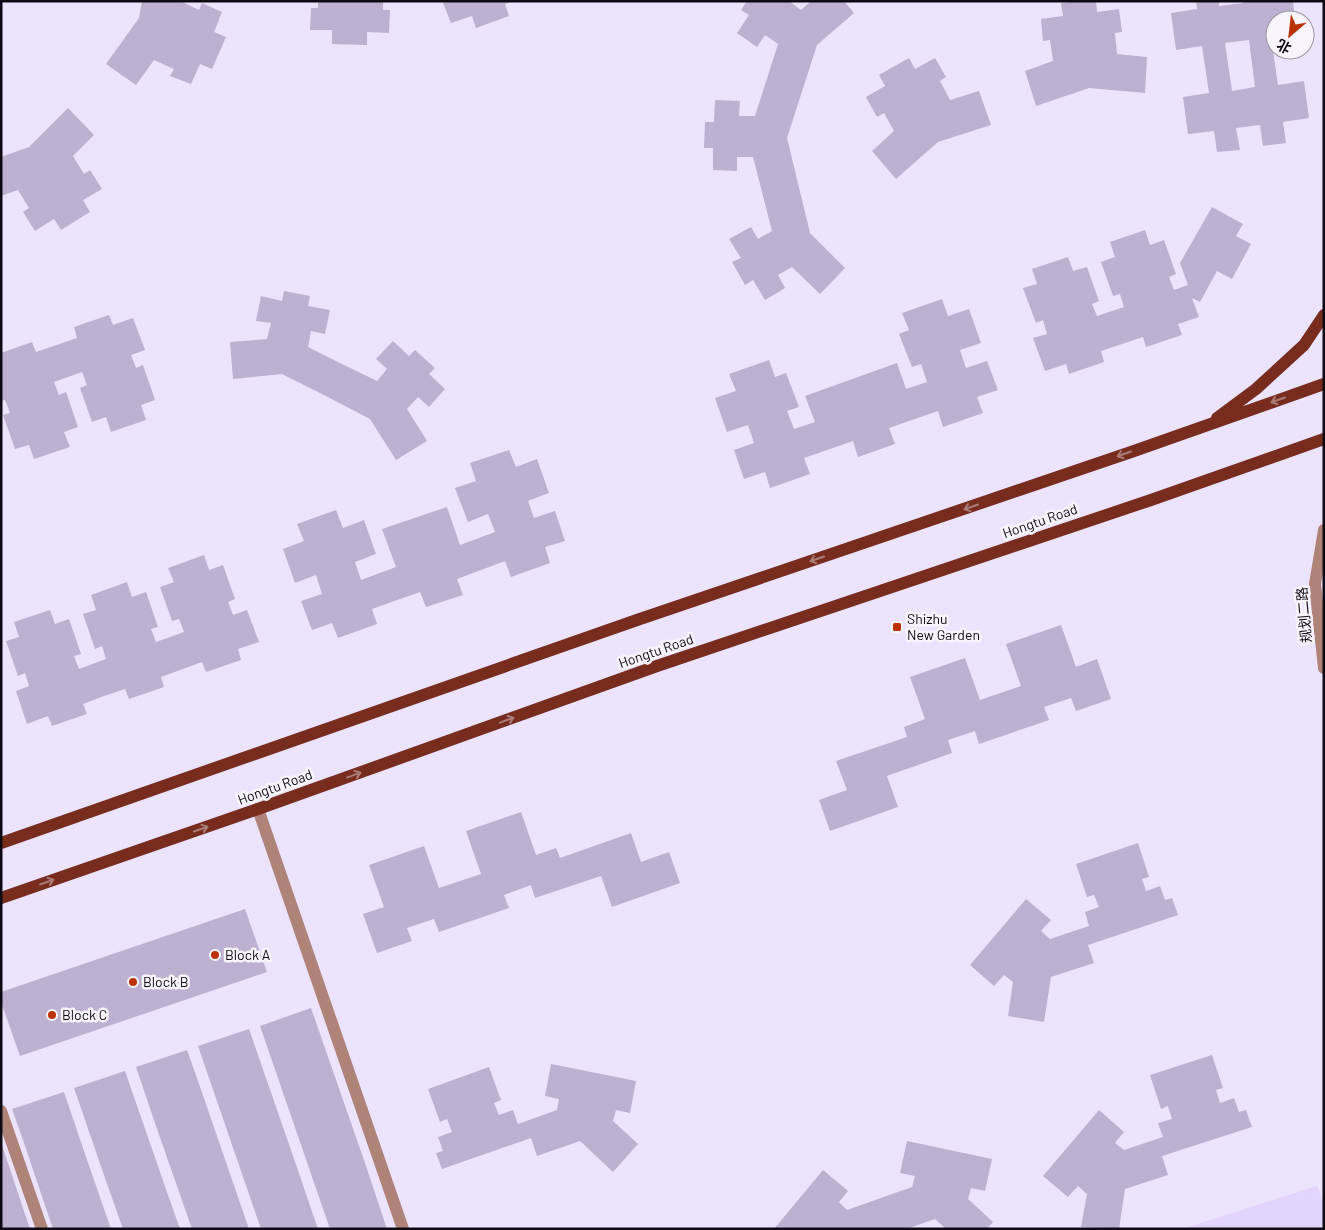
<svg xmlns="http://www.w3.org/2000/svg" width="1325" height="1230" viewBox="0 0 1325 1230" font-family="Barlow,'Noto Sans SC',sans-serif">
<style>
.built{fill:#e2d4fc}
.building{fill:#bcb1d0;fill-rule:evenodd}
.lines{fill:none;stroke-linecap:round;stroke-linejoin:round}
.minor{stroke:#b08379;stroke-width:12}
.major{stroke:#782c1e;stroke-width:12}
.oneway{stroke:#ab7c76}
.poi-dot{fill:#bb3206;stroke:#f7f5fb;stroke-width:2}
.labels{text-anchor:middle;stroke-width:5;stroke-linejoin:round;paint-order:stroke}
.street-label{font-size:14px;fill:#0e0a14;stroke:#f7f5fb}
.poi-label{font-size:14px;fill:#0e0a14;stroke:#f7f5fb;text-anchor:start}
</style>
<rect width="100%" height="100%" fill="#ece4fe"/>
<path class="built" d="M 1317,1186 L 1324,1204 L 1324,1229 L 1182,1229 Z"/>
<path class="building" d="M 142,1 L 180,1 L 199,10 L 202,3 L 222,12 L 214,32 L 226,37 L 212,69 L 200,64 L 191,84 L 170,76 L 174,69 L 154,60 L 136,85 L 106,64 L 139,18 Z
M 318,1 L 383,1 L 383,10 L 390,10 L 389,33 L 367,32 L 367,45 L 332,44 L 332,30 L 310,30 L 311,8 L 318,8 Z
M 447,1 L 511,1 L 511,2 L 505,4 L 509,16 L 476,28 L 472,16 L 451,23 L 443,3 Z
M 747,1 L 789,1 L 801,10 L 811,1 L 844,1 L 854,13 L 817,45 L 787,138 L 810,233 L 845,268 L 820,294 L 792,267 L 778,275 L 785,288 L 765,300 L 753,280 L 745,285 L 732,262 L 741,258 L 729,239 L 751,227 L 758,239 L 772,231 L 753,157 L 737,157 L 737,171 L 713,170 L 713,148 L 704,148 L 705,122 L 714,122 L 715,100 L 740,101 L 739,116 L 755,116 L 778,44 L 765,35 L 757,47 L 737,33 L 749,15 L 741,10 Z
M 1079,1 L 1096,1 L 1097,12 L 1119,9 L 1122,32 L 1115,33 L 1117,54 L 1147,57 L 1145,93 L 1089,88 L 1036,106 L 1025,71 L 1053,61 L 1050,40 L 1043,41 L 1041,19 L 1063,16 L 1061,3 Z
M 1196,1 L 1219,1 L 1219,6 L 1243,3 L 1243,1 L 1293,1 L 1295,20 L 1275,20 L 1275,36 L 1271,37 L 1278,85 L 1304,81 L 1309,118 L 1283,122 L 1286,143 L 1263,146 L 1260,125 L 1236,128 L 1240,150 L 1217,152 L 1214,131 L 1188,134 L 1183,97 L 1209,93 L 1202,46 L 1176,50 L 1171,13 L 1197,9 ZM 1249,40 L 1255,87 L 1232,91 L 1225,43 Z
M 909,58 L 915,69 L 935,58 L 946,77 L 940,81 L 950,100 L 979,91 L 991,125 L 938,142 L 896,179 L 872,151 L 894,131 L 884,113 L 877,117 L 866,97 L 885,86 L 879,75 Z
M 68,108 L 94,135 L 73,156 L 84,174 L 90,170 L 102,189 L 83,200 L 90,212 L 61,230 L 54,219 L 35,231 L 23,212 L 29,208 L 18,190 L 1,196 L 1,157 L 29,147 Z
M 1212,207 L 1243,224 L 1236,236 L 1251,244 L 1232,279 L 1217,271 L 1200,302 L 1192,298 L 1199,317 L 1178,324 L 1182,335 L 1146,347 L 1143,337 L 1101,351 L 1104,362 L 1069,374 L 1066,364 L 1045,371 L 1033,338 L 1047,334 L 1043,320 L 1036,323 L 1023,288 L 1037,284 L 1032,269 L 1068,257 L 1073,271 L 1087,267 L 1099,301 L 1092,304 L 1097,316 L 1124,307 L 1120,294 L 1113,296 L 1101,262 L 1115,257 L 1110,242 L 1145,230 L 1150,245 L 1164,240 L 1176,274 L 1169,277 L 1174,290 L 1188,285 L 1180,263 Z
M 284,291 L 310,296 L 308,306 L 330,310 L 325,334 L 311,331 L 308,347 L 342,364 L 377,381 L 387,369 L 376,359 L 393,341 L 409,356 L 415,350 L 435,368 L 429,374 L 445,389 L 429,407 L 418,397 L 407,409 L 427,441 L 396,460 L 370,419 L 326,396 L 282,374 L 233,379 L 230,342 L 267,339 L 271,323 L 256,321 L 261,296 L 282,301 Z
M 942,299 L 948,316 L 969,309 L 981,343 L 960,350 L 966,368 L 987,361 L 998,390 L 977,397 L 983,413 L 943,427 L 938,411 L 889,428 L 895,444 L 858,457 L 853,441 L 804,458 L 810,474 L 770,488 L 765,472 L 744,479 L 734,450 L 754,443 L 748,425 L 727,432 L 715,398 L 736,391 L 729,374 L 769,360 L 775,377 L 786,373 L 799,407 L 787,411 L 794,429 L 815,422 L 805,396 L 897,363 L 906,389 L 927,382 L 921,364 L 912,367 L 899,334 L 909,330 L 902,313 Z
M 109,315 L 113,325 L 133,318 L 145,350 L 131,355 L 136,368 L 143,365 L 155,400 L 141,405 L 146,420 L 111,432 L 106,417 L 92,422 L 80,388 L 87,385 L 82,372 L 54,382 L 59,395 L 66,392 L 78,427 L 64,432 L 70,447 L 34,459 L 29,445 L 15,449 L 3,415 L 10,413 L 5,400 L 1,401 L 1,353 L 32,342 L 36,352 L 77,338 L 74,327 Z
M 509,450 L 516,467 L 537,459 L 549,493 L 528,501 L 534,518 L 555,511 L 565,541 L 545,547 L 550,563 L 511,577 L 505,561 L 457,579 L 463,595 L 426,607 L 420,592 L 372,609 L 377,624 L 338,638 L 332,623 L 312,630 L 301,601 L 322,594 L 316,575 L 295,583 L 283,549 L 304,541 L 297,524 L 336,510 L 343,528 L 364,520 L 376,554 L 355,562 L 361,580 L 396,567 L 382,529 L 447,507 L 460,545 L 495,532 L 488,514 L 468,522 L 455,488 L 476,481 L 470,463 Z
M 204,555 L 209,570 L 223,565 L 235,599 L 228,602 L 233,615 L 247,610 L 259,642 L 238,649 L 241,660 L 206,672 L 202,662 L 161,677 L 164,687 L 129,699 L 125,689 L 104,696 L 83,704 L 87,714 L 52,726 L 48,716 L 27,724 L 16,691 L 29,686 L 25,673 L 18,676 L 6,641 L 19,637 L 14,622 L 50,610 L 55,624 L 69,619 L 81,654 L 74,656 L 79,669 L 106,659 L 102,646 L 95,649 L 83,614 L 96,610 L 91,595 L 127,582 L 132,597 L 146,592 L 158,627 L 151,629 L 156,642 L 184,632 L 179,619 L 172,621 L 160,587 L 174,582 L 168,568 Z
M 1061,625 L 1076,667 L 1097,659 L 1111,699 L 1076,711 L 1071,698 L 1044,707 L 1049,720 L 979,744 L 975,731 L 948,740 L 952,753 L 887,776 L 898,807 L 830,831 L 819,800 L 847,790 L 836,761 L 907,737 L 904,727 L 925,719 L 910,677 L 965,658 L 980,700 L 1021,686 L 1006,644 Z
M 521,812 L 536,855 L 556,848 L 560,858 L 631,833 L 641,862 L 669,852 L 680,883 L 612,907 L 601,876 L 535,898 L 531,885 L 504,895 L 509,908 L 439,932 L 434,919 L 407,928 L 412,941 L 377,953 L 363,914 L 384,907 L 369,865 L 424,846 L 439,888 L 481,874 L 466,831 Z
M 1138,843 L 1149,877 L 1142,879 L 1146,891 L 1160,886 L 1165,900 L 1172,898 L 1178,915 L 1088,945 L 1094,963 L 1051,977 L 1044,1022 L 1008,1016 L 1013,982 L 1004,975 L 994,986 L 970,965 L 1026,899 L 1051,920 L 1041,931 L 1050,939 L 1089,926 L 1085,912 L 1099,907 L 1094,895 L 1087,897 L 1076,864 Z
M 245,909 L 267,972 L 20,1056 L 1,1002 L 1,992 Z
M 311,1008 L 365,1163 L 387,1229 L 330,1229 L 260,1026 Z
M 249,1029 L 292,1153 L 318,1229 L 261,1229 L 198,1046 Z
M 187,1050 L 198,1081 L 249,1229 L 192,1229 L 157,1129 L 136,1067 Z
M 1212,1055 L 1223,1088 L 1216,1090 L 1220,1103 L 1234,1098 L 1239,1112 L 1246,1110 L 1252,1127 L 1162,1156 L 1168,1175 L 1125,1189 L 1119,1229 L 1081,1227 L 1087,1194 L 1078,1186 L 1068,1197 L 1043,1176 L 1099,1110 L 1124,1132 L 1115,1143 L 1124,1150 L 1163,1137 L 1158,1123 L 1172,1119 L 1168,1106 L 1161,1109 L 1150,1075 Z
M 551,1064 L 636,1081 L 630,1113 L 616,1110 L 613,1121 L 638,1144 L 613,1172 L 580,1141 L 537,1156 L 531,1138 L 442,1169 L 436,1153 L 443,1151 L 438,1137 L 452,1132 L 447,1119 L 440,1122 L 428,1089 L 489,1067 L 501,1100 L 494,1103 L 499,1115 L 513,1110 L 518,1124 L 557,1110 L 559,1099 L 545,1096 Z
M 125,1071 L 168,1195 L 180,1229 L 123,1229 L 106,1181 L 74,1088 Z
M 64,1092 L 85,1154 L 111,1229 L 53,1229 L 23,1140 L 12,1109 Z
M 907,1141 L 992,1159 L 985,1191 L 971,1188 L 968,1199 L 993,1222 L 987,1229 L 946,1229 L 935,1219 L 906,1229 L 774,1229 L 823,1170 L 848,1191 L 839,1202 L 847,1210 L 912,1187 L 915,1176 L 900,1173 Z
M 1,1146 L 2,1145 L 30,1229 L 1,1229 Z"/>
<g class="lines">
<path class="minor" d="M 1324,530 L 1315,584 L 1324,668
M 258,809 L 403,1229
M 1,1111 L 42,1229"/>
<path class="major" d="M 1217,418 L 1256,389 L 1304,345 L 1324,315
M 1,843 L 637,620 L 1134,451 L 1324,384
M 1,898 L 258,809 L 657,666 L 1151,500 L 1324,439"/>
</g>
<defs><path id="oneway-shaft" d="M-6 0H5M1.5-3L5.5 0L1.5 3" fill="none" stroke-width="1.6" stroke-linecap="round" stroke-linejoin="round" transform="scale(1.25)"/></defs>
<g class="oneway">
<use href="#oneway-shaft" transform="translate(1278 400) rotate(161)"/>
<use href="#oneway-shaft" transform="translate(1124 454) rotate(161)"/>
<use href="#oneway-shaft" transform="translate(971 507) rotate(161)"/>
<use href="#oneway-shaft" transform="translate(817 559) rotate(161)"/>
<use href="#oneway-shaft" transform="translate(507 720) rotate(-20)"/>
<use href="#oneway-shaft" transform="translate(354 775) rotate(-20)"/>
<use href="#oneway-shaft" transform="translate(201 829) rotate(-19)"/>
<use href="#oneway-shaft" transform="translate(47 882) rotate(-19)"/>
</g>
<g class="poi-dot">
<rect x="892" y="622" width="10" height="10" rx="2.5"/>
<circle cx="215" cy="955" r="5"/>
<circle cx="133" cy="982" r="5"/>
<circle cx="52" cy="1015" r="5"/>
</g>
<g class="labels">
<g class="street-label">
<text transform="translate(1040 521) rotate(-19)" y="5">Hongtu Road</text>
<text transform="translate(1304 615) rotate(-95)" y="5">规划二路</text>
<text transform="translate(656 651) rotate(-19)" y="5">Hongtu Road</text>
<text transform="translate(275 787) rotate(-20)" y="5">Hongtu Road</text>
</g>
<g class="poi-label">
<text x="907" y="624">Shizhu<tspan x="907" dy="16">New Garden</tspan></text>
<text x="225" y="960">Block A</text>
<text x="143" y="987">Block B</text>
<text x="62" y="1020">Block C</text>
</g>
</g>
<rect width="1325" height="1230" fill="none" stroke="#0e0a14" stroke-width="5"/>
<g transform="translate(1290 35) rotate(208)"><circle r="24" fill="#f7f5fb" stroke="#9a979f"/>
<path d="M0-4L9 19L0 12L-9 19Z" fill="#bb3206"/>
<text y="-8" font-size="14" font-weight="bold" text-anchor="middle" fill="#0e0a14">北</text>
</g>
</svg>
